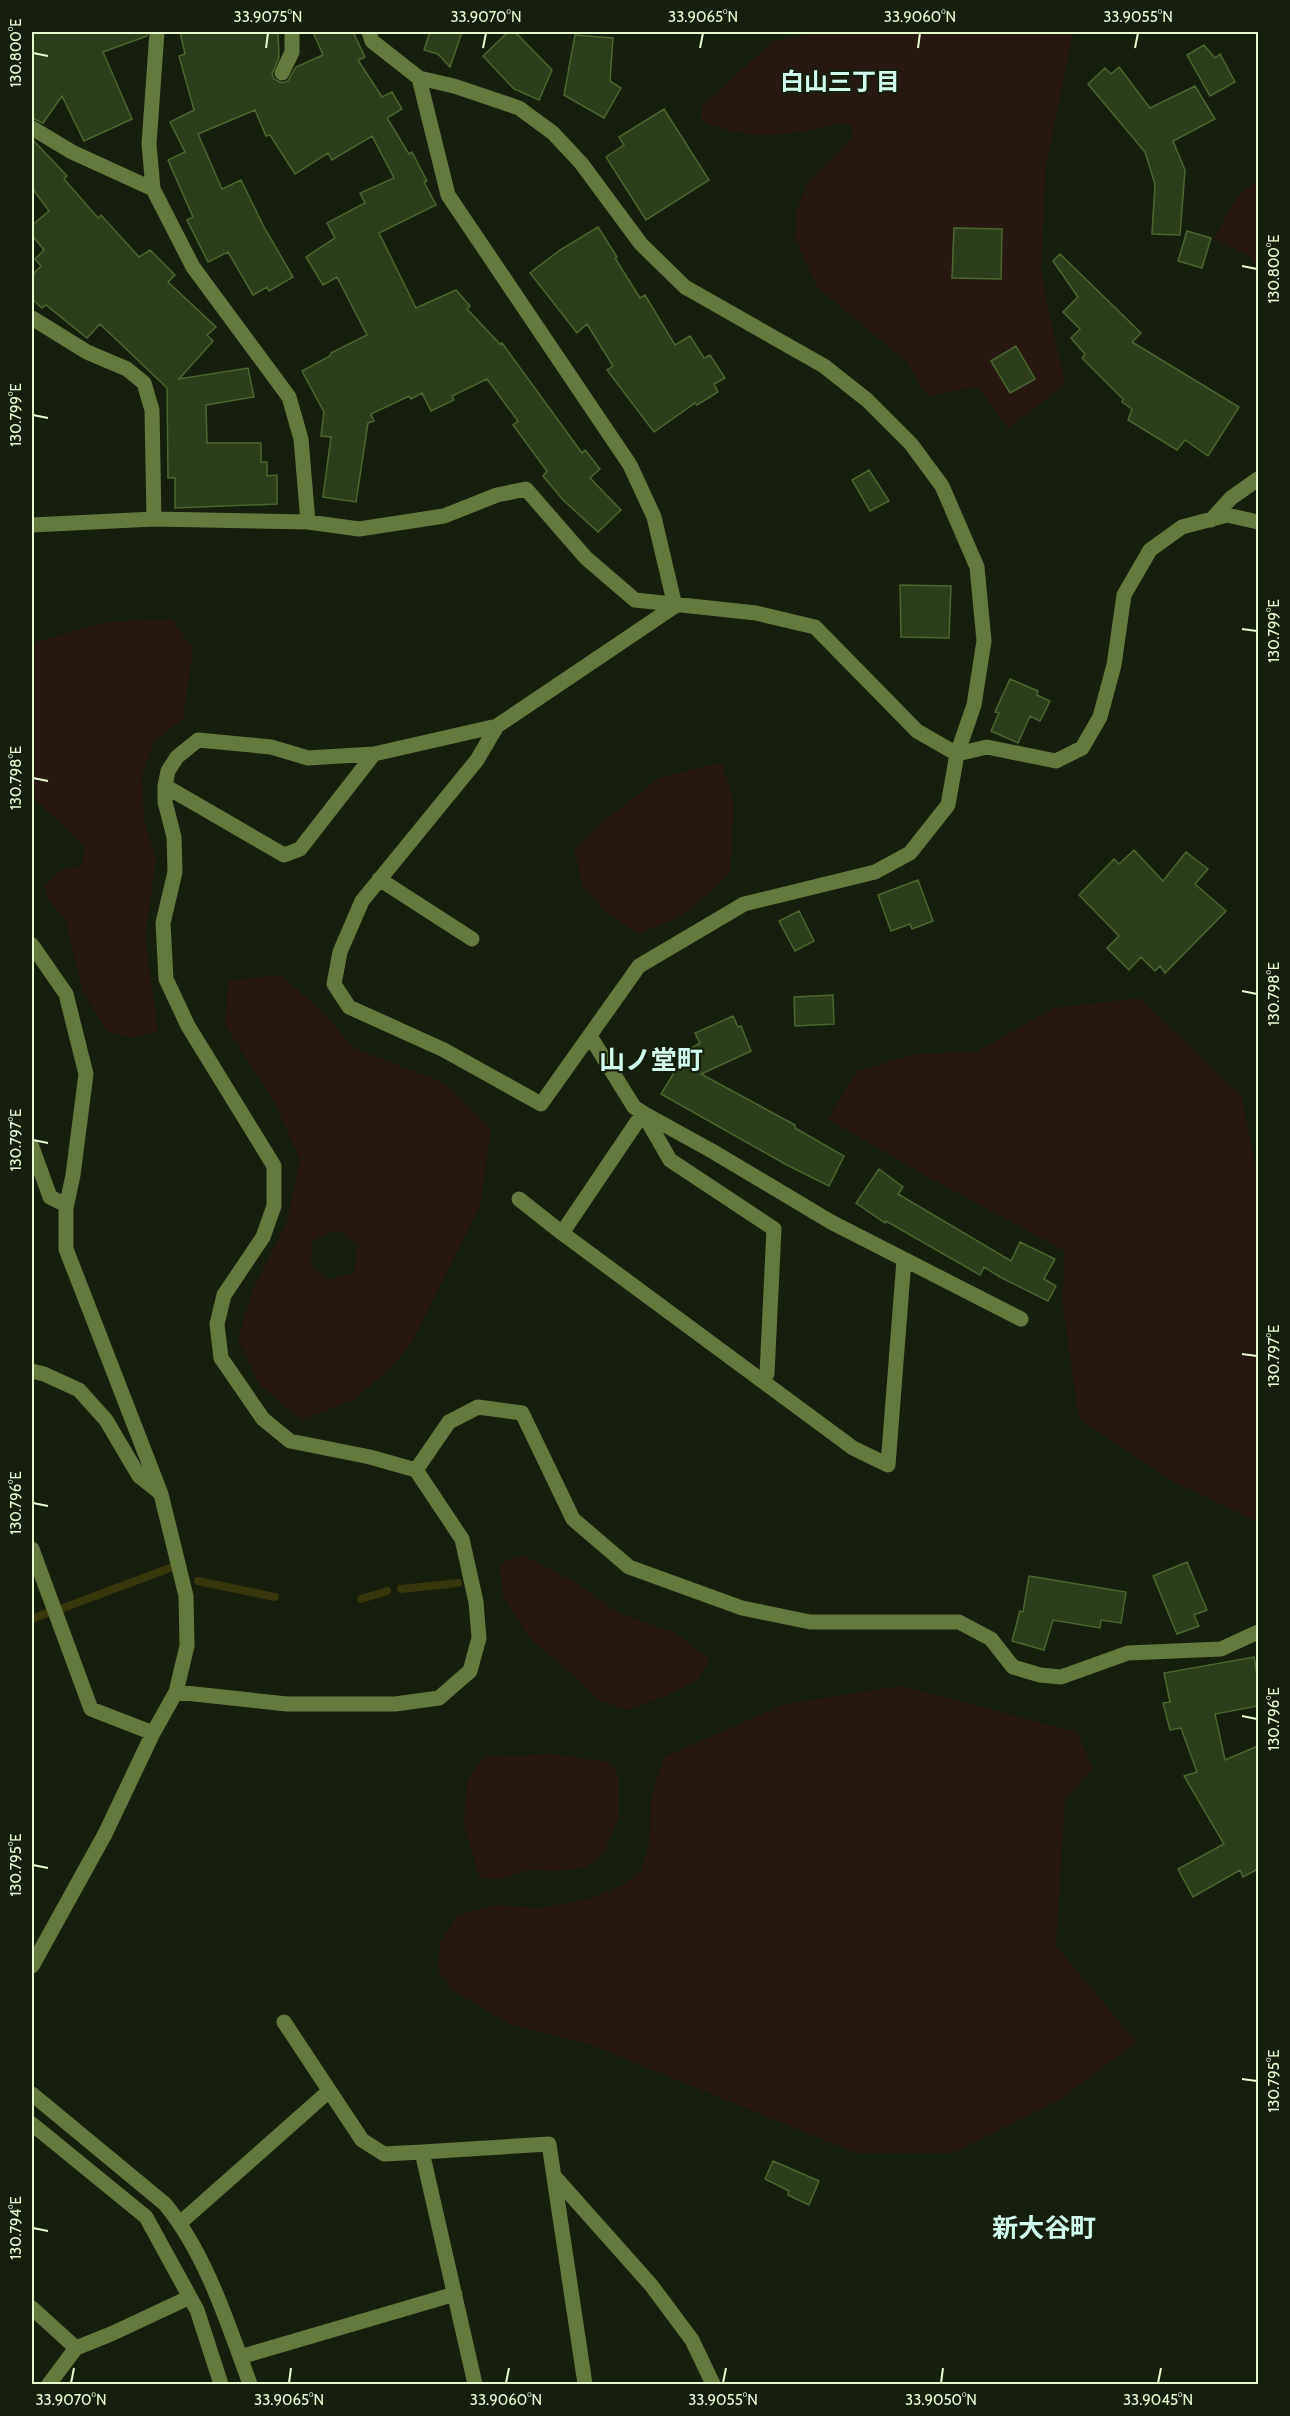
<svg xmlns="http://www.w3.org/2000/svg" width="1290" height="2416" viewBox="0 0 1290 2416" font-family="Cabin,'Noto Sans JP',sans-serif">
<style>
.green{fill:#271812;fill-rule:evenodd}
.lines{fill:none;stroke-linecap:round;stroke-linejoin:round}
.stream{stroke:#38360d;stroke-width:8}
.building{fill:#2c3d1c;stroke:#4b6730;stroke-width:1.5}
.minor{stroke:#63793e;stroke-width:15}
.ticks{fill:none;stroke:#e8fad0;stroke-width:2}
.labels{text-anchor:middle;stroke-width:4.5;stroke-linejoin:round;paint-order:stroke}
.neighbourhood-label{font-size:24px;font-weight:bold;fill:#d1fbee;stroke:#161e0e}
.quarter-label{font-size:26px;font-weight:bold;fill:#d1fbee;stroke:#161e0e}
.neatline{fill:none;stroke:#e8fad0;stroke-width:2}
.ticks-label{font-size:15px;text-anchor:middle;fill:#e8fad0}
</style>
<rect width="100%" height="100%" fill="#161e0e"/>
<path class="green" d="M 817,32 L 1073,32 L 1046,166 L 1041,269 L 1048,309 L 1065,382 L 1057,391 L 1008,428 L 977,386 L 931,396 L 924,392 L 907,362 L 817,287 L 795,238 L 796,212 L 807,184 L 851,140 L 853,127 L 842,122 C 794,136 748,143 701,120 L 701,107 L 772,42 Z
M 1258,180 L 1258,272 L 1250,256 L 1213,239 L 1239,194 Z
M 172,619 L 193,649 L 183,719 L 155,741 L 142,775 L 144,820 L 156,860 L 145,937 L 158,1031 L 131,1038 L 107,1031 L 82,990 L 66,920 L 47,898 L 45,884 L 62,870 L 82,866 L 85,846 L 32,797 L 32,643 L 106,622 Z
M 721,762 L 734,802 L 730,872 L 709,893 L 682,916 L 638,934 L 608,914 L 583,886 L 574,849 L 600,824 L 659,778 Z
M 280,975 L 320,1009 L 354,1048 L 444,1083 L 491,1130 L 480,1206 L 412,1342 L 390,1369 L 353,1400 L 301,1420 L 259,1384 L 238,1339 L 253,1289 L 287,1221 L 300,1160 L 274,1101 L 225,1025 L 228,981 ZM 337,1230 L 358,1244 L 354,1273 L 327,1280 L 311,1264 L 313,1240 Z
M 1140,998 L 1242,1097 L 1258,1179 L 1258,1522 L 1172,1481 L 1079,1419 L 1062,1299 L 1065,1251 L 919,1172 L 828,1119 L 857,1071 L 916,1054 L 976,1052 L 1054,1008 Z
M 522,1555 L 573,1581 L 619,1613 L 675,1633 L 710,1659 L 698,1680 L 661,1698 L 627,1710 L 598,1700 L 570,1672 L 531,1640 L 503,1597 L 500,1563 Z
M 901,1686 L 1077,1732 L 1093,1769 L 1065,1799 L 1056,1946 L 1136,2042 L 1059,2100 L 953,2153 L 856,2153 L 589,2044 L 509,2024 L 452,1990 L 438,1970 L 440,1943 L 456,1916 L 494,1905 L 539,1908 L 589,1899 L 623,1885 L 641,1871 L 649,1845 L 651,1796 L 664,1757 L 785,1704 Z
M 550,1754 L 610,1762 L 619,1777 L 619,1817 L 604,1852 L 586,1868 L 556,1871 L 528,1870 L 503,1879 L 480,1878 L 464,1826 L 467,1781 L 483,1757 Z"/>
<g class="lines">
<path class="stream" d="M 198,1581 L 275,1597
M 401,1589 L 458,1583
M 361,1599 L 387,1591
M 63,1608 L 170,1568
M 32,1619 L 47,1613"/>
</g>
<path class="building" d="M 32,32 L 147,32 L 147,36 L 103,52 L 132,119 L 84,141 L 62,96 L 43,123 L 32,118 Z
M 180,32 L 278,32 L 279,57 L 272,74 L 274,79 L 282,83 L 288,81 L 296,67 L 323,55 L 313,32 L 353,32 L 365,57 L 358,60 L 382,97 L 392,92 L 402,109 L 387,118 L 409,154 L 412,152 L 427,181 L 424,182 L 436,205 L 379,233 L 416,308 L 456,290 L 470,306 L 467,309 L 500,344 L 502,343 L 582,453 L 585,450 L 600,469 L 590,478 L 621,510 L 598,532 L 563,500 L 543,476 L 547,471 L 513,425 L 518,421 L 487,379 L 452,396 L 454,400 L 431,411 L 422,393 L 411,399 L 409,396 L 371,414 L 374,421 L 368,423 L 356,502 L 323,497 L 331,437 L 321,436 L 324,412 L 302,371 L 330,356 L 331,353 L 367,335 L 337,277 L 323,285 L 306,257 L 335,238 L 327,223 L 365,203 L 360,193 L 394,178 L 372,136 L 332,160 L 328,153 L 295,174 L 270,135 L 266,136 L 255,110 L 198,134 L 222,189 L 241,180 L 264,227 L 293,277 L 269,291 L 267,287 L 253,295 L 228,252 L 208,262 L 187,220 L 193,217 L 168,160 L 185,152 L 170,122 L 194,110 L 179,56 L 185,54 Z
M 430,32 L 462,32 L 450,67 L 438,54 L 424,50 Z
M 508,32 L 515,32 L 552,70 L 539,100 L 514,89 L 483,56 Z
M 575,35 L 613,38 L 610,81 L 621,88 L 604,118 L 564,95 Z
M 1204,45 L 1215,58 L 1220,54 L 1235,82 L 1210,96 L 1187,55 Z
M 1119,67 L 1150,108 L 1195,86 L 1215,119 L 1173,141 L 1185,170 L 1180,235 L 1152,234 L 1155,184 L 1145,152 L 1088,84 L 1105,68 L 1111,74 Z
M 664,109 L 709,180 L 646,220 L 606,157 L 624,145 L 619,137 Z
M 32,139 L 67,176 L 64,179 L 98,218 L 101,215 L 139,257 L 150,250 L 175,275 L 168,282 L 216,327 L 207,335 L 213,341 L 179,379 L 248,368 L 254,397 L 206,405 L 207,443 L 261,443 L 261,462 L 267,462 L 267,476 L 277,475 L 277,504 L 175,508 L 175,478 L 168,478 L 167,388 L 100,324 L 87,338 L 46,305 L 42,308 L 32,299 L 32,275 L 41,266 L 35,259 L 44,250 L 32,235 L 32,225 L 49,211 L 32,188 Z
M 598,227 L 617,257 L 615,258 L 640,298 L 645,295 L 675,345 L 690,336 L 704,358 L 710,355 L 725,378 L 714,384 L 718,392 L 697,405 L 695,403 L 654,432 L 607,370 L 613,366 L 587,324 L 577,333 L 530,273 L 560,250 Z
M 954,228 L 1002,229 L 1001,279 L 952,278 Z
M 1187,231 L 1211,238 L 1202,268 L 1178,261 Z
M 1060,254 L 1141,333 L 1132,342 L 1239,407 L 1208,456 L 1185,440 L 1177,450 L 1128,420 L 1132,409 L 1122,402 L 1123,399 L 1082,358 L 1085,354 L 1071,338 L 1080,329 L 1063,312 L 1078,297 L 1053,261 Z
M 1016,346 L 1035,379 L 1010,393 L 991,361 Z
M 869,470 L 889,501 L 870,511 L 852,480 Z
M 900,585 L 951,586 L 949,638 L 901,637 Z
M 1010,679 L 1038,691 L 1037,695 L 1050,701 L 1040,721 L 1030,716 L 1018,743 L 991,731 L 999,713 L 995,712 Z
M 1134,850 L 1163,881 L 1186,852 L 1208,869 L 1195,884 L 1226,911 L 1165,973 L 1160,966 L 1155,971 L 1141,957 L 1129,970 L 1107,948 L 1119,936 L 1079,895 L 1114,859 L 1119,864 Z
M 918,880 L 933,921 L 912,929 L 910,924 L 891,931 L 878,895 Z
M 799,911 L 814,941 L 795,951 L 779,921 Z
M 833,995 L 834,1024 L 795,1026 L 794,997 Z
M 733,1016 L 738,1027 L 741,1026 L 751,1051 L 701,1074 L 795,1125 L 795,1128 L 844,1156 L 829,1186 L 787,1165 L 661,1094 L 688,1050 L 700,1043 L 695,1033 Z
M 879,1169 L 903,1187 L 898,1194 L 1011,1261 L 1020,1242 L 1055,1259 L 1044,1279 L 1056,1286 L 1048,1301 L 1000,1277 L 984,1267 L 980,1275 L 886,1221 L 885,1223 L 856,1203 Z
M 1187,1562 L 1207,1610 L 1194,1615 L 1199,1626 L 1177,1634 L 1153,1576 Z
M 1029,1576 L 1126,1592 L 1121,1623 L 1101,1620 L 1100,1628 L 1053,1620 L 1044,1650 L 1012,1641 L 1020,1611 L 1023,1612 Z
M 1254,1657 L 1258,1680 L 1258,1706 L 1215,1714 L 1225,1760 L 1258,1746 L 1258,1869 L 1243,1877 L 1240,1870 L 1193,1897 L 1178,1869 L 1224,1844 L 1184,1776 L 1197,1772 L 1181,1728 L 1170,1730 L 1163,1703 L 1170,1702 L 1164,1673 Z
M 773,2161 L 819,2181 L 809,2205 L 788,2195 L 789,2191 L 765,2179 Z"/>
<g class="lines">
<path class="minor" d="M 157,32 L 149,144 L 153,189 L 193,267 L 289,397 L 301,439 L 308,522
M 369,32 L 372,41 L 419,78 L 454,86 L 519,108 L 553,133 L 581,163 L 641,244 L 685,287 L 824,366 L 867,400 L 911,444 L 942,486 L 977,567 L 984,641 L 974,705 L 957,754 L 948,805 L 910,853 L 875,872 L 744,904 L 639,966 L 541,1104 L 444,1050 L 349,1007 L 334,984 L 340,952 L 362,901 L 477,760 L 497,726
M 282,73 L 292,52 L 292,32
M 419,78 L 448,195 L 630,465 L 654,517 L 675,606
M 32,128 L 72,152 L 153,189
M 32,318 L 87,352 L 127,369 L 144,383 L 152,410 L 154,519
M 1211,520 L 1231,498 L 1258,479
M 32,525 L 154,519 L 308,522 L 359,529 L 444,516 L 497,495 L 526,489 L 586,558 L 635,600 L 756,613 L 815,627 L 917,731 L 957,754 L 987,747 L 1056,761 L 1082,748 L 1100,717 L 1114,665 L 1124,595 L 1150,550 L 1182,527 L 1227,515 L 1258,522
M 165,786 L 284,855 L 300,849 L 374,754
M 379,879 L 472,939
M 32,945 L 66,994 L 86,1074 L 73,1175 L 66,1208 L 66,1249 L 161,1494 L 186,1596 L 187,1646 L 176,1692 L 153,1733 L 105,1834 L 32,1966
M 590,1036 L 634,1107 L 643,1113 L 712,1151 L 831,1222 L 1021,1319
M 32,1147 L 50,1197 L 66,1205
M 519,1199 L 562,1233 L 853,1448 L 888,1465 L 904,1260
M 562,1233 L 643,1113 L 670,1160 L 774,1229 L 767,1374
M 32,1371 L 44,1374 L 79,1390 L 106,1420 L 139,1476 L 159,1492
M 416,1470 L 449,1422 L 478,1407 L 522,1413 L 573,1519 L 629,1567 L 742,1608 L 810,1622 L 959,1622 L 991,1639 L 1013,1667 L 1040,1675 L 1061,1677 L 1128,1653 L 1221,1649 L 1258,1632
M 32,1549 L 91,1709 L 153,1733
M 176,1692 L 287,1704 L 395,1704 L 439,1698 L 470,1671 L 479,1638 L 476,1602 L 462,1539 L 416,1470 L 370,1457 L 290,1441 L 263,1419 L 221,1358 L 217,1324 L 224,1295 L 263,1237 L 274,1206 L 274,1166 L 188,1026 L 166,979 L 163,923 L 175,872 L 174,837 L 165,802 L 165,786 L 168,771 L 177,757 L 198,740 L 271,747 L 308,758 L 374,754 L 497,726 L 675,606
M 284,2022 L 362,2140 L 384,2154 L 422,2152
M 32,2094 L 165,2204 C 206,2254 228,2324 250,2384
M 32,2124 L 146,2217 L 197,2310 L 221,2384
M 554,2176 L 651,2285 L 692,2340 L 713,2384
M 180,2223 L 329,2091
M 32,2308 L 76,2348
M 240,2357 L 455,2294
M 49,2384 L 76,2348 L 111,2334 L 188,2298
M 475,2384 L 422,2152 L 549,2144 L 585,2384"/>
</g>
<path class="ticks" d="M 266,48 L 268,33M 483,48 L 486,33M 700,48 L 703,33M 918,48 L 920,33M 1135,48 L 1138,33M 33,53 L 48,56M 1242,266 L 1257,269M 33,415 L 48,418M 1242,629 L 1257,631M 33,778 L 48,781M 1242,991 L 1257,994M 33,1140 L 48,1143M 1242,1354 L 1257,1356M 33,1503 L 48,1506M 1242,1716 L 1257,1719M 33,1865 L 48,1868M 1242,2079 L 1257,2081M 33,2228 L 48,2231M 71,2383 L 74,2368M 289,2383 L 291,2368M 506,2383 L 509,2368M 723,2383 L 726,2368M 941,2383 L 943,2368M 1158,2383 L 1161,2368"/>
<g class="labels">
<g class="neighbourhood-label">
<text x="840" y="90">白山三丁目</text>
</g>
<g class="quarter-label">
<text x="651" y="1069">山ノ堂町</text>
<text x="1044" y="2237">新大谷町</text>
</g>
</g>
<rect width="1290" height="2416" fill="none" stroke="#161e0e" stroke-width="66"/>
<rect x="33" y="33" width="1224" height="2350" class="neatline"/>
<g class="ticks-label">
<text x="268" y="22">33.9075°N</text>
<text x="486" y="22">33.9070°N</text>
<text x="703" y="22">33.9065°N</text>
<text x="920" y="22">33.9060°N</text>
<text x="1138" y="22">33.9055°N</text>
<text transform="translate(16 53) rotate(-90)" y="5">130.800°E</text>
<text transform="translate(1274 269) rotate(-90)" y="5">130.800°E</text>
<text transform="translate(16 415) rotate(-90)" y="5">130.799°E</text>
<text transform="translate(1274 631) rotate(-90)" y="5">130.799°E</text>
<text transform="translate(16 778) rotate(-90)" y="5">130.798°E</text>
<text transform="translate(1274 994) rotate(-90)" y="5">130.798°E</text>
<text transform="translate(16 1140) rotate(-90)" y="5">130.797°E</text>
<text transform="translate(1274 1356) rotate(-90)" y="5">130.797°E</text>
<text transform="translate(16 1503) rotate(-90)" y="5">130.796°E</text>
<text transform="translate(1274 1719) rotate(-90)" y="5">130.796°E</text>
<text transform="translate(16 1865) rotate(-90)" y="5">130.795°E</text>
<text transform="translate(1274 2081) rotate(-90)" y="5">130.795°E</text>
<text transform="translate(16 2228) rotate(-90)" y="5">130.794°E</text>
<text x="71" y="2405">33.9070°N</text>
<text x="289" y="2405">33.9065°N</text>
<text x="506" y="2405">33.9060°N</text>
<text x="723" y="2405">33.9055°N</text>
<text x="941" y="2405">33.9050°N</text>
<text x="1158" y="2405">33.9045°N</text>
</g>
</svg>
